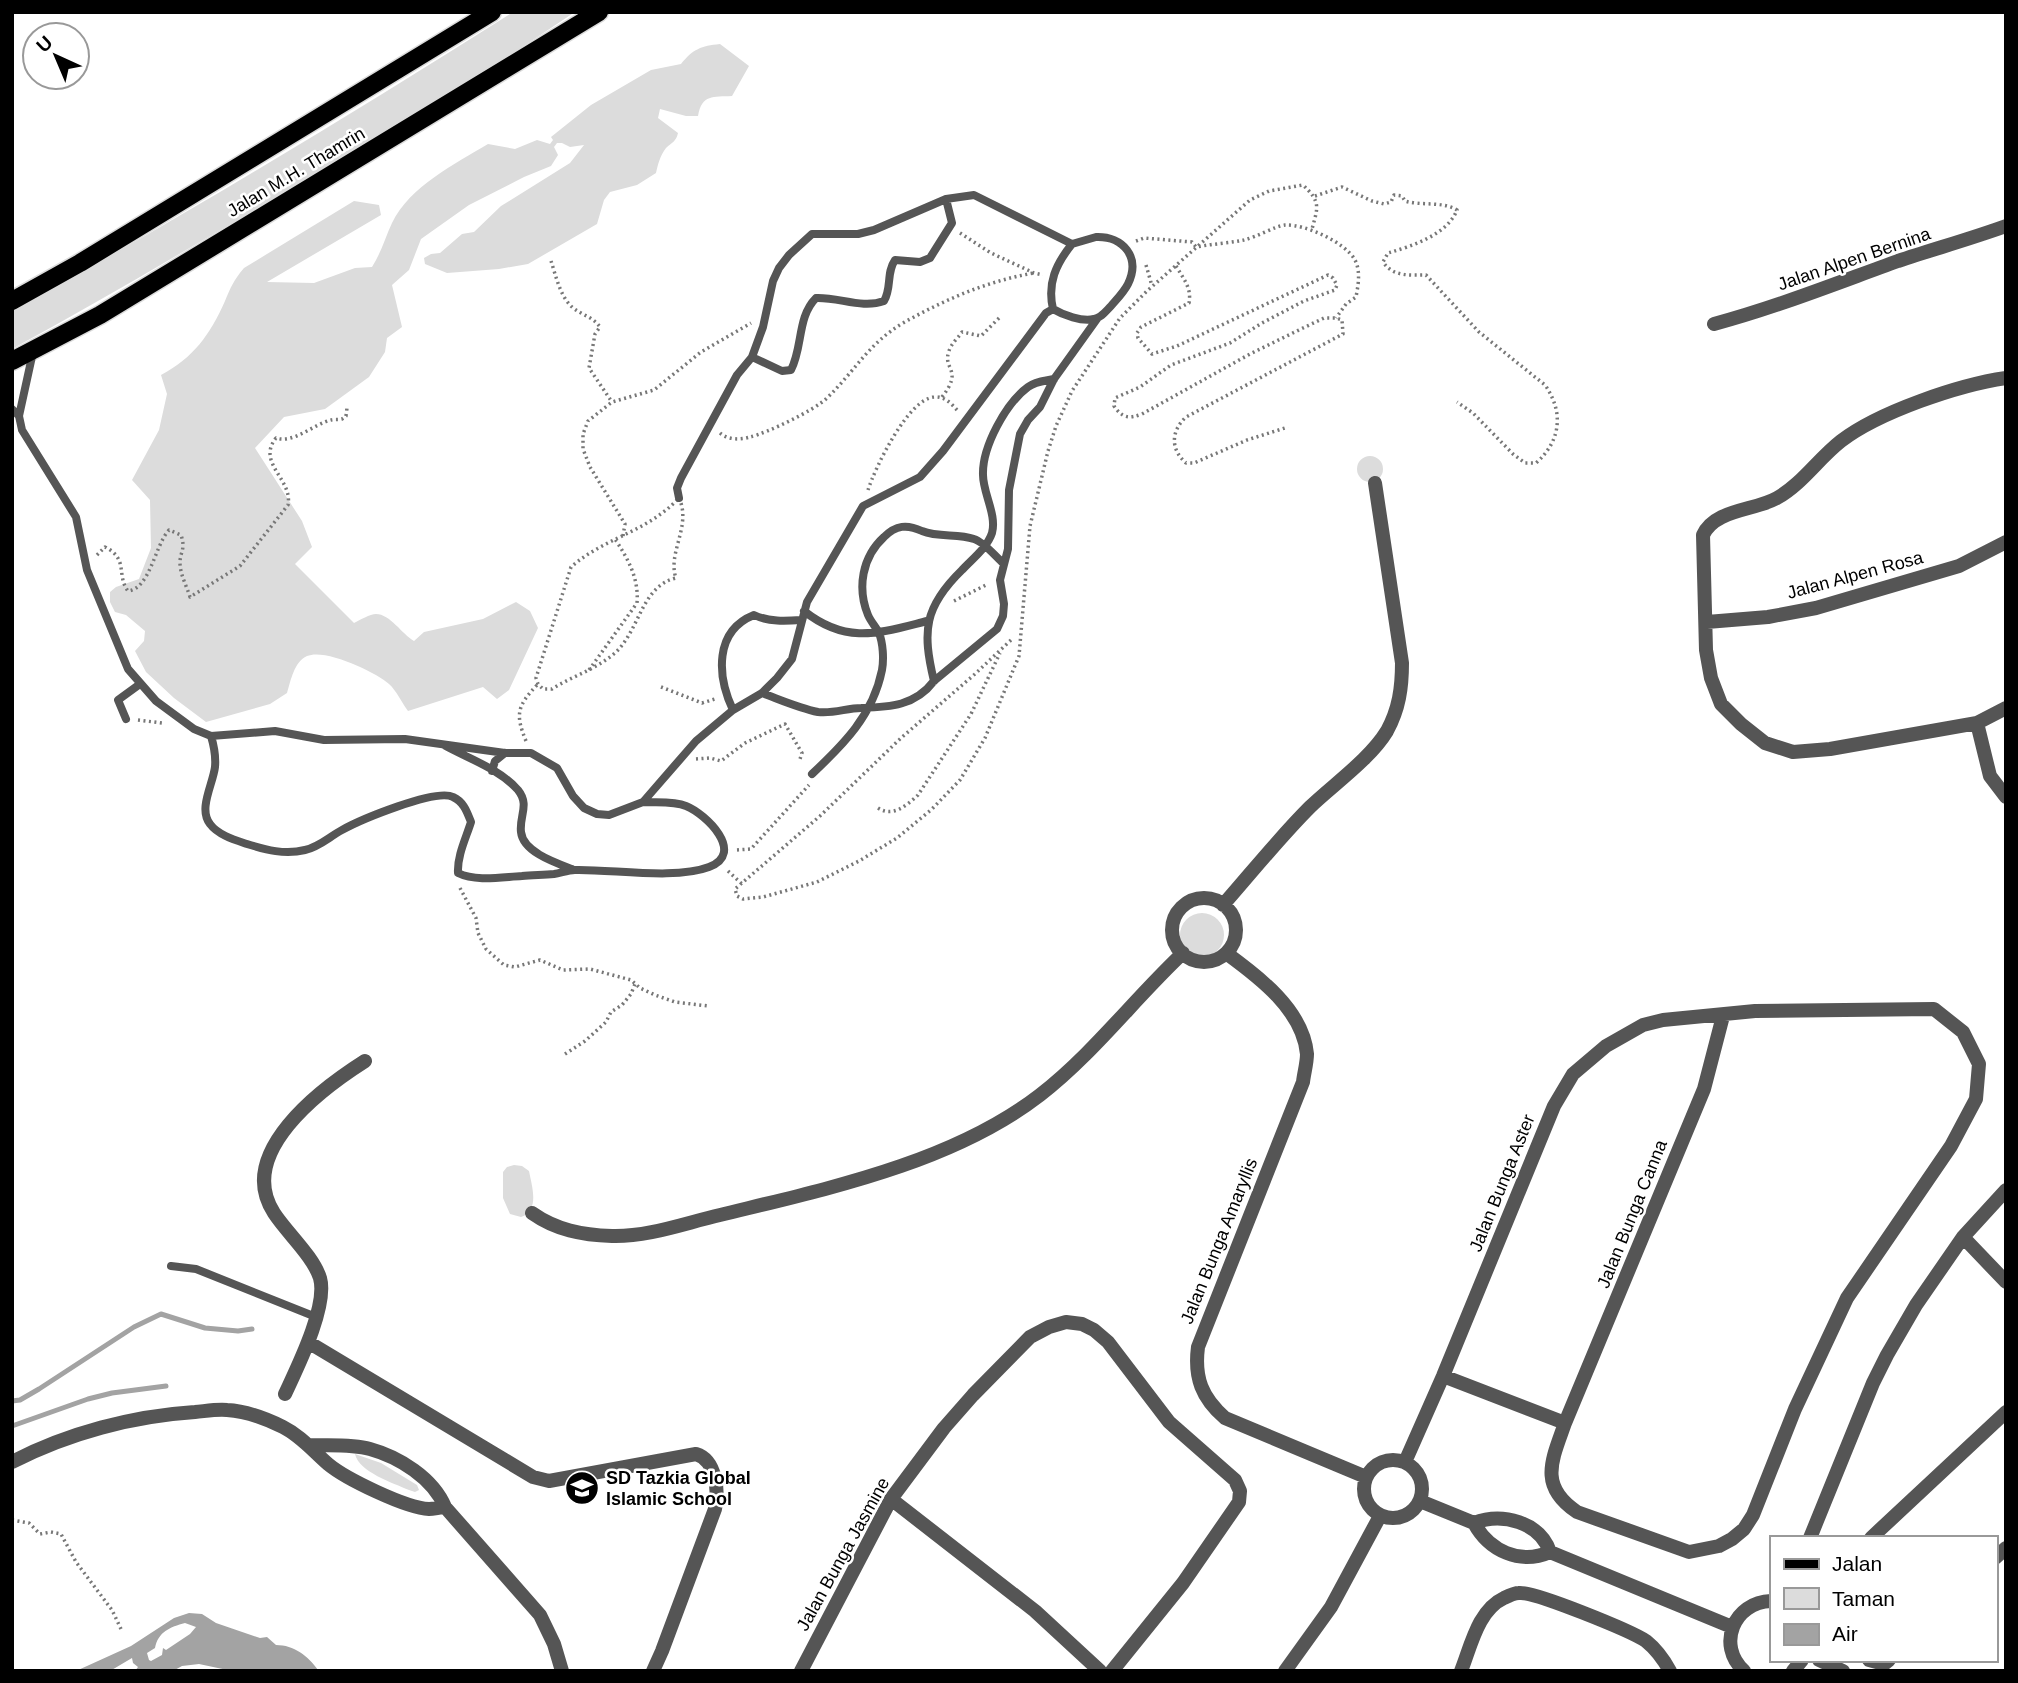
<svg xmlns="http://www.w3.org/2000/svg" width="2018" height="1683" viewBox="0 0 2018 1683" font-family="Helvetica,sans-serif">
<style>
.green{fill:#dcdcdc}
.water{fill:#a3a3a3;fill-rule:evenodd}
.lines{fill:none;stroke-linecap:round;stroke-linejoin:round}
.stream{stroke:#a3a3a3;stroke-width:5}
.primary-casing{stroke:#dbdbdb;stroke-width:21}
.path{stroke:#777;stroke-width:3.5;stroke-dasharray:2 3.5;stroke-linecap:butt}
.service{stroke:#555;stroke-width:8}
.minor{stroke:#555;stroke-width:14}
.primary{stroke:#000;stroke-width:18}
.labels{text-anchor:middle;stroke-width:5;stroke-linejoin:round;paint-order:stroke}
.street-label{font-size:18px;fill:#000;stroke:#fff}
.poi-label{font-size:18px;font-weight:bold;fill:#000;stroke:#fff;text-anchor:start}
</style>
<rect width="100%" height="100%" fill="#fff"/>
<path class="green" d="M 513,12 L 575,12 C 480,76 382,134 283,193 C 193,246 104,299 12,349 L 12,311 C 182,217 349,116 513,12 Z
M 720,44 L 749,66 L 732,96 C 713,97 702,94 698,116 L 686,116 L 660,109 L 658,118 L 678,133 C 676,142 672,142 666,148 C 660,156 658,164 656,173 L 637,185 L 610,192 L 604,200 L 597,224 L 528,264 L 499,269 L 447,273 L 425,264 L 424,258 L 431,254 L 440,253 L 462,234 L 474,232 L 501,206 L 570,163 L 584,145 L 570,147 L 562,143 L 557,143 L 554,147 L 558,155 L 551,166 L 524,177 L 469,205 L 421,239 L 409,270 L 392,285 L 402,327 L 387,338 L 385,352 L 369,377 L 325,409 L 284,417 L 255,448 L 302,521 L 312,547 L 295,564 L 354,623 C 360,620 370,614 376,614 C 390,614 402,634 414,641 L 424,632 L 483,619 L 516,602 L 530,611 L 538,628 L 509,690 L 497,699 L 483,687 L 408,711 C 402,703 396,690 389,684 C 376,672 325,648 307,656 C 294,662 291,680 287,693 L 270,704 L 206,722 L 174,698 L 146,672 L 135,651 L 144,641 L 145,631 L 126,615 L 115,612 L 110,602 L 110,592 L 116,587 L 139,579 L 151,548 L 150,500 L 132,480 L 159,430 L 167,394 L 161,375 C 193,358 210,335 225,301 C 231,287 233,281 244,268 L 354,201 L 379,205 L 381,215 L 267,282 L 314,283 L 355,268 L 372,267 C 381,253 385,238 392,223 C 410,186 455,164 488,144 L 515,149 L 537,140 L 550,144 L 553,140 L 551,137 L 591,105 L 651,70 L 681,64 C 693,49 701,46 720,44 Z
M1357 469a13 13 0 1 1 26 0a13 13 0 1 1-26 0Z
M1180 935a22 22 0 1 1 44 0a22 22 0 1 1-44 0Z
M 514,1165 L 522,1166 L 529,1171 C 532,1187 540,1210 521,1217 L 510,1214 L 503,1198 L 503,1172 L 507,1167 Z
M 355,1454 L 381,1463 L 417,1485 L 419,1490 L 415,1492 L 409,1490 C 393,1483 359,1472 355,1454 Z"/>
<path class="water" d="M 189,1613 L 202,1614 L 216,1623 L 260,1638 L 267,1637 L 276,1645 C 294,1645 308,1656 318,1670 L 325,1671 L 232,1671 L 199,1664 L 182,1666 L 173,1671 L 135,1671 L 138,1667 L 133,1663 L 132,1658 L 110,1671 L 76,1671 L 131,1646 L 174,1618 ZM 185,1623 L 196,1627 L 190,1634 L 166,1650 L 163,1648 L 162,1655 L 151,1661 L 149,1660 L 147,1653 L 155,1648 C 158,1632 170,1627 185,1623 Z"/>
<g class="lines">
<path class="stream" d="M 12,1401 L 20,1400 L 39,1389 L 134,1327 L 161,1314 L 205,1328 L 238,1331 L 252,1329
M 12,1426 L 88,1399 L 112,1393 L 166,1386"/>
<g class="primary-casing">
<path id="primary" d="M 12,301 L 80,263 L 492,12
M 12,361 L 100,315 L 599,12"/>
</g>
<path class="path" d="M 1315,196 L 1342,187 L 1372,201 L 1384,204 L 1391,202 L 1394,195 L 1402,196 L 1405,201 C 1421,206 1443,201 1457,210 C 1447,235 1412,246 1388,253 L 1383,262 C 1393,277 1410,275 1426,275 L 1479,332 L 1545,385 C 1564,412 1561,441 1536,463 L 1525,463 L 1513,454 L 1473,413 L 1457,402
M 960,233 L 991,253 L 1034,273 L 1043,275
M 1136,241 L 1144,238 L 1192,242 L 1196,247 C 1212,244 1229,243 1244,240 C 1257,237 1275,226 1285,225 C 1305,224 1345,242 1355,260 C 1361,272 1358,286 1356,297 L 1346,304 L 1336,318
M 551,261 C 556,276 560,296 572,307 C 581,315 592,316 600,327 L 595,334 L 589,368 L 612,402
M 1146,265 L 1152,286
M 1176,266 C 1183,278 1192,288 1189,303 L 1141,327 L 1137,333 L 1138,338 L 1152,354 L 1177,346 L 1328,275 L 1333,278 L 1337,285 L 1335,290 L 1304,301 L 1262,323 L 1230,343 L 1171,365 L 1140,387 L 1115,398 L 1114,406 C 1122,418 1129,419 1142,414 L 1250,354 L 1303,328 L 1324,318 L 1336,318 L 1342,320 L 1343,334 L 1186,417 C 1171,431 1170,449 1186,463 L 1194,463 L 1247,440 L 1288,427
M 942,397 C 964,369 942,370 949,351 C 951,344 958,338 962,332 L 981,336 L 1001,316
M 720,433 C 728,440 740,440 750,437 C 767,433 815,410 827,398 C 855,371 868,344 903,323 C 944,300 987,281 1034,273
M 868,490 C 875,468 908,399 934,397 C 944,396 951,403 957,410
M 679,498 C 692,526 667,553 676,578 C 642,586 640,628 617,651 C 598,669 574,675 552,689 L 543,689 L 538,684 L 536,678 L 571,567 C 605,537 646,533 679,498 Z
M 623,536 L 625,524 L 590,467 L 583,449 L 583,434 L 588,421 L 612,402 L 654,390 L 701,352 L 751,323
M 97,555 L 105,547 C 129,559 116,575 128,591 C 150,589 155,545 169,530 L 181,535 C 186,550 180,551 180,563 C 180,574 187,587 190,597 L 240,566 L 288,505 C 293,479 256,463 276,438 C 293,444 314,424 331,420 C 334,419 338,420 342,419 L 346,416 L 347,408
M 954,601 L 988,584
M 1011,640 L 975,674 L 901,738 L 820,816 L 735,889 L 737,896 L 743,899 L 763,897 L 817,882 L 859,861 L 897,838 L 932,809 L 960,780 L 985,738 L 1019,656 L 1030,526 L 1048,451 L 1056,426 L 1072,391 L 1120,318 L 1147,291 L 1250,200 L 1269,191 L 1303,185 C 1321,202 1318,207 1312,229
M 589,670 L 637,603 C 639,578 628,559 615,539
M 661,687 L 702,703 L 715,699
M 138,720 L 162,723
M 526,741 C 515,714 517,706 538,684
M 696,759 L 710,758 L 721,761 L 745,743 L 785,724 L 802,753 L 800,759
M 878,808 C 893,818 907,805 918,795 L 971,714 L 1000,653
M 737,850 L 751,849 L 809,785
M 728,871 L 742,884
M 460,888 L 476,918 L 478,933 L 486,949 L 504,965 L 515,967 L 540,960 L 563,970 L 590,969 L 631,980 L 640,988 L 655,995 L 675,1002 L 708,1006
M 565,1054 L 585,1041 L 606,1022 L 611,1012 L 622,1005 L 631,994 L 635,984
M 12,1520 L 29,1523 L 40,1534 L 51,1532 L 61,1534 L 76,1562 L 112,1610 L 121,1629"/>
<path class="service" d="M 1096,237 C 1123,236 1141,257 1128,284 C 1124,292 1117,299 1111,306 C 1106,311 1101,318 1094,319 C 1082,322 1063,315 1053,309 C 1047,283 1056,264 1072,244 Z
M 752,357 L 782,371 L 791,370 C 803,347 797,317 816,298 C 839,297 862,309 884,301 C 892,288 886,273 895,260 L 920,262 L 930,258 L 952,223 L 946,199
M 12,409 L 19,416 L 33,352
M 19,416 L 22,430 L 76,517 L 87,570 L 128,669 L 156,701 L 194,729 L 211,736 L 275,731 L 324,740 L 405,739 L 505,753 L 531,753 L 557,768 L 573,796 L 584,808 L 597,814 L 609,815 L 643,802 L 696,741 L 733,710 L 762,693 L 777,678 L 792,659 L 807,602 L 863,506 L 920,477 L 943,451 L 1046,313 L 1053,309
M 679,498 L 677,488 L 681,478 L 737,375 L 752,357 L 763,327 L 773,281 L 779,268 L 789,255 L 812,234 L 858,234 L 874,230 L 946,199 L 974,195 L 1072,244
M 804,611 C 847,645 879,633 927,621
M 934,681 C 922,631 924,607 962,570 C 972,559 987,548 992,533 C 997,515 983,493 983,475 C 982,447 1006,403 1028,387 C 1036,381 1045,381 1054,379
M 762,693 C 781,700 799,708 818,712 C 833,714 847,708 861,708 C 890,707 915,706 934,681 L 997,629 L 1003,616 L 1004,604 L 1000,580 L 1008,549 L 1009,490 L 1020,434 L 1028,420 L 1040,407 L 1054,379 L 1097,319
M 733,710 C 717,676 714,631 754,615 C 769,622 785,621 802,620
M 126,719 L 118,700 L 140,684
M 211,736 C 214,746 216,756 215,767 C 213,784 198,809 210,824 C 218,835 235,840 247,844 C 266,850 285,855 305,850 C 319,847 329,837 342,830 C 360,820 436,788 453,797 C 464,802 467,812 471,822 C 466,838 457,856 458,873 C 476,882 502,877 522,876 C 532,875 543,875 554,874 C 561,873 568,870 575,870 C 612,869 675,880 709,867 C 746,853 706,814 686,806 C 674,801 656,803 643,802
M 444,745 C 467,758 500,769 518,790 C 530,805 519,816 521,832 C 523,852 556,863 572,869
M 492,771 L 495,761 L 505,753
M 812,774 C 844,744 873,715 882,670 C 884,659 883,643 879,633 C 876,627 871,622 868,615 C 857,588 862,557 884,537 C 896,525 907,524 922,531 C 939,538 958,533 974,539 C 984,542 995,556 1003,563
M 171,1266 L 196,1269 L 316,1317"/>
<path class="minor" d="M 1714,324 C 1777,307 1837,283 1898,261 C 1934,249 1970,239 2006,226
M 2006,378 C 1958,385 1879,412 1841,441 C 1818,459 1802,484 1777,498 C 1754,511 1715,509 1703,535 L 1706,650 L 1711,678 L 1721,704 L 1741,724 L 1765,743 L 1793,752 L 1830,749 L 1977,723 L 1990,776 L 2006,797
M 1707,622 L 1768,617 L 1816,608 L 1959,566 L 2006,542
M 1977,723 L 2006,708
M1172 930a32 32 0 1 1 64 0a32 32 0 1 1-64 0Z
M 1223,905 C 1252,872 1279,838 1310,807 C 1334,784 1370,759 1387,731 C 1399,709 1402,688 1402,663 L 1375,483
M 1226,953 C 1259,977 1303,1010 1307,1054 C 1307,1063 1304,1073 1303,1082 L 1198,1347 C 1194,1378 1202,1398 1225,1418 L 1366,1477
M 532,1213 C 556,1230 582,1235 612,1236 C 648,1237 685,1223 720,1215 C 826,1189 952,1163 1040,1095 C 1093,1054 1134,999 1183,953
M 1963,1237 L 2006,1282
M 308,1342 L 533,1477 L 549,1481 L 696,1454 C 716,1460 719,1491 715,1509 L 662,1651 L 653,1671
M 285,1394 C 297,1368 328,1306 320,1278 C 313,1256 287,1233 274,1213 C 235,1153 321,1089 365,1061
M 1565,1423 L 1704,1089 L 1723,1016
M 310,1445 C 329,1446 351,1444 370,1449 C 399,1457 433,1478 445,1507 L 540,1615 L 554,1644 L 562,1671
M1364 1489a29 29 0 1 1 58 0a29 29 0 1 1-58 0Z
M 12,1462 C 68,1433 133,1416 195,1412 C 206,1411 217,1409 227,1410 C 245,1411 267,1419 283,1427 C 301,1436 313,1451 328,1464 C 346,1479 406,1508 429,1509 C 434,1509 440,1507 445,1507
M 1405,1462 L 1443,1376 L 1554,1106 L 1573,1074 L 1606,1046 L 1643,1025 L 1663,1020 L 1755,1011 L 1934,1009 L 1963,1032 L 1979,1064 L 1976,1099 L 1951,1146 L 1847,1298 L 1795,1409 L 1753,1515 L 1744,1529 L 1732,1539 L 1719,1546 L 1689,1552 L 1577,1512 C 1538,1486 1552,1460 1565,1423 L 1443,1376
M 891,1499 L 1035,1611 L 1100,1671
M 1420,1501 L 1474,1523 C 1489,1551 1520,1565 1550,1552 L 1732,1627
M 1474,1523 C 1502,1512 1540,1522 1550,1552
M 1810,1538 L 1873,1383 L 1887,1355 L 1916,1305 L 1963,1237 L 2006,1190
M 1871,1538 L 2006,1412
M 1995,1558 L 2006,1548
M 1819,1660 L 1843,1671
M 1869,1660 L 1884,1664 L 1889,1660
M 801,1671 L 891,1499 L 944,1428 L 973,1395 L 1030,1337 L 1049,1327 L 1066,1322 L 1082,1324 L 1094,1330 L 1108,1342 L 1169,1422 L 1235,1480 L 1240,1491 L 1239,1502 L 1183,1583 L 1112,1671
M 1285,1671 L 1331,1607 L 1380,1516
M 1461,1671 C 1471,1646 1478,1610 1504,1598 C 1508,1596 1515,1593 1519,1593 C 1534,1591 1631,1631 1646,1641 C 1656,1649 1664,1660 1670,1671
M 1744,1671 C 1716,1645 1734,1602 1771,1601
M 1793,1671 L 1802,1660"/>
<use href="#primary" class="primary"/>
</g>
<defs>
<g id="school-disc" transform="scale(1.75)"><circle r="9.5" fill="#000" stroke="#fff"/><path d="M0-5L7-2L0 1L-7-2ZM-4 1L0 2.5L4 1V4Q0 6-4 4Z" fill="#fff"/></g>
</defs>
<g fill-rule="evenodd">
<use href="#school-disc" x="582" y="1488"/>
</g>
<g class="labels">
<g class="street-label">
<text transform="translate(296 172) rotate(-31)" y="6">Jalan M.H. Thamrin</text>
<text transform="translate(1854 259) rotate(-19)" y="6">Jalan Alpen Bernina</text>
<text transform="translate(1855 575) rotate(-15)" y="6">Jalan Alpen Rosa</text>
<text transform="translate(1502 1183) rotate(-68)" y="6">Jalan Bunga Aster</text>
<text transform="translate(1632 1214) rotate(-68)" y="6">Jalan Bunga Canna</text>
<text transform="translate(1219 1241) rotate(-68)" y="6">Jalan Bunga Amaryllis</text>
<text transform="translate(843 1554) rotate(-61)" y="6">Jalan Bunga Jasmine</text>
</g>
<g class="poi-label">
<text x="606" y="1484">SD Tazkia Global<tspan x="606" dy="21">Islamic School</tspan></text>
</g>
</g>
<rect width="2018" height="1683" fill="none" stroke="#000000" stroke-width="28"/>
<rect x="1770" y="1536" width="228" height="126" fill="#ffffff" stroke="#999999" stroke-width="2"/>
<rect x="1784" y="1559" width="35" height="10" fill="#000000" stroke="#999999" stroke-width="2"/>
<text x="1832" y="1571" font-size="21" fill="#000000">Jalan</text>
<rect x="1784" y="1588" width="35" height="21" fill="#dcdcdc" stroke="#999999" stroke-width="2"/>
<text x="1832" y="1606" font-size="21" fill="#000000">Taman</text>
<rect x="1784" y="1624" width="35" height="21" fill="#a3a3a3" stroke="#999999" stroke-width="2"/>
<text x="1832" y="1641" font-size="21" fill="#000000">Air</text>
<g transform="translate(56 56) rotate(316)"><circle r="33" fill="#ffffff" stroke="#999999" stroke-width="2"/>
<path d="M0-5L12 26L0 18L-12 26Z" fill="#000000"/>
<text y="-10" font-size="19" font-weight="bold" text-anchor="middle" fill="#000000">U</text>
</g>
</svg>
